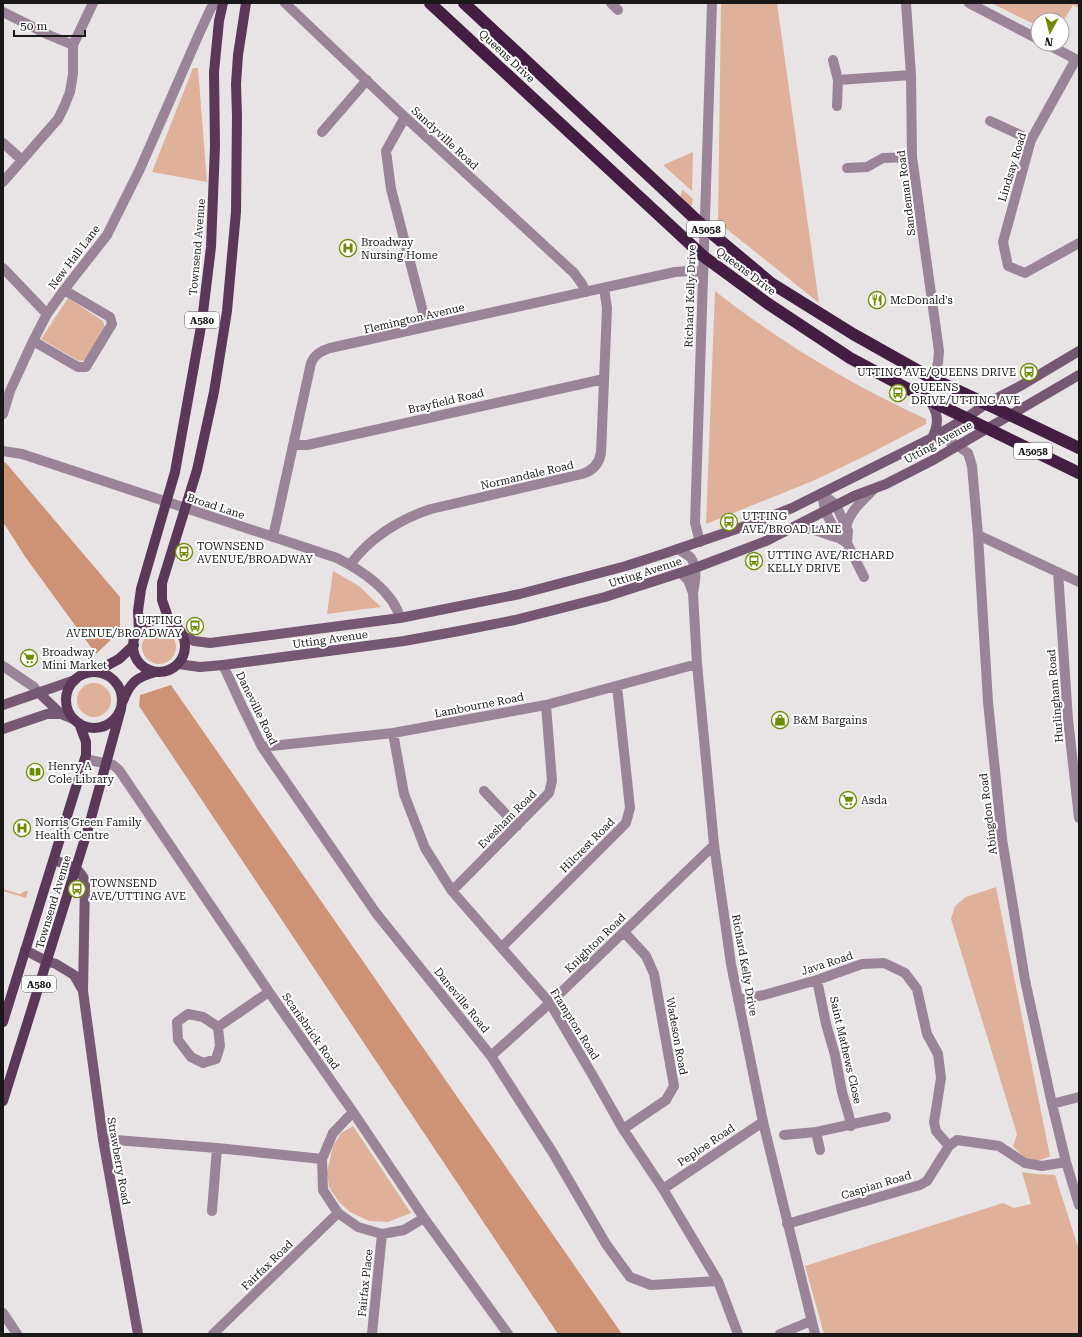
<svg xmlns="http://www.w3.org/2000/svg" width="1082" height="1337" viewBox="0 0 1082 1337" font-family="'Roboto Serif',serif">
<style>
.green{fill:#dfb09a}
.forest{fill:#ce9377}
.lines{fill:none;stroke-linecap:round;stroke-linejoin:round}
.street{stroke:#9a8598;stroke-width:10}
.secondary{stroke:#765873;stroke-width:10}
.primary{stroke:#5b3858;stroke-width:10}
.highway{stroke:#441d42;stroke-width:12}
.labels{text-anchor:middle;stroke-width:4;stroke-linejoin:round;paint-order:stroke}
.shield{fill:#fff;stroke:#5e5d5d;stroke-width:1}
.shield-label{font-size:10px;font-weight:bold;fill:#191818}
.street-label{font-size:11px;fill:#191818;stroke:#fff}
.poi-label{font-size:11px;fill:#191818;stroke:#fff;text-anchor:start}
</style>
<rect width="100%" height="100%" fill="#e8e4e5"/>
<path class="green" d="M 721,3 L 777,3 L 819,303 L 718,222 Z
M 991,3 L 1079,3 L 1079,8 L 1073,5 L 1062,23 L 1062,20 L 1038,20 L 1038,26 Z
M 193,68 L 198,68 L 207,182 L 152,172 Z
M 693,152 L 692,191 L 663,165 Z
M 682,190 L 683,190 L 693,199 L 692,205 L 690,206 L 680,198 Z
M 715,291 C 780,342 852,385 926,419 L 926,424 L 871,453 L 815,480 L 706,524 Z
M 68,298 L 103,321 L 105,328 L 85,360 L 79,361 L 41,339 Z
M 333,571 L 359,586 L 381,607 L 327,614 Z
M142 647a17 17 0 1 1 34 0a17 17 0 1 1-34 0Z
M77 700a17 17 0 1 1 34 0a17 17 0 1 1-34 0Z
M 996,887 L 1050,1156 C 1033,1165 1025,1159 1013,1146 L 1017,1134 L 951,919 L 955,906 L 966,897 Z
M 3,889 L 20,894 L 25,891 L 28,891 L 26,898 L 3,891 Z
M 353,1126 L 411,1213 L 388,1222 L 369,1221 L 350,1212 L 339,1202 L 329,1187 L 327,1172 L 333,1146 L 341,1133 Z
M 1022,1172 L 1035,1174 L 1055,1175 L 1079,1250 L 1079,1334 L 824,1334 L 805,1266 L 1003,1203 L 1014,1208 L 1031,1204 Z"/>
<path class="forest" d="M 3,462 L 6,463 L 120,597 L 120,631 L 96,654 L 26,558 L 3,522 Z
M 171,685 L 622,1334 L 558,1334 L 139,706 L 140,695 Z"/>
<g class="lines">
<path class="street" d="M 285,3 L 405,117 L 574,273 L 582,284 L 586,292
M 611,3 L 618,10
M 906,3 L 911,75 L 912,157 L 939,351 L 938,363 L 933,379
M 969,3 L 1038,39
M 3,12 L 49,35 L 73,45
M 1047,44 L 1079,61
M 1076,59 L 1031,140 L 1003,242 L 1008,266 L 1025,273 L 1079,243
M 833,60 L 838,80
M 837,106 L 838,80 L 911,75
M 405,117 L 386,151 L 391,189 L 427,327
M 990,121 L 1031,140
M 322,132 L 367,80
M 3,143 L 22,160
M 847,168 L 867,167 L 883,158 L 912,157
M 3,182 L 58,119 L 64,107 L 70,92 L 73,74 L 73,45 L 93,3
M 3,268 L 47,314
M 33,341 L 78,367 L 86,367 L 112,324 L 110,317 L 64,290
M 3,414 L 10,391 L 33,341 L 47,314 L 64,290 L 107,235 L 140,169 L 199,34 L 211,8 L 215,3
M 932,438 L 947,440 L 958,446 L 968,453 L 972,466 L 978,535 L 988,702 L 1002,839 L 1025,980 L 1052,1104 L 1066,1162 L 1079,1205
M 294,445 L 307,445 L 604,379
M 3,451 L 22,454 L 337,558 C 361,570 393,591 400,618
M 822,493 L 836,505 L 848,531 L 847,543 L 864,577
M 822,493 L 825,511 L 839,538 L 847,543
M 846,527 C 850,511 862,501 873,490
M 791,529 C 813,526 820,533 839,538
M 978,535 L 1079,582
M 273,537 L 311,363 C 315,354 321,351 330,348 L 675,272 L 689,271 L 702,272
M 700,542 L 695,523 L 712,3
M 678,549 C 682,552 688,554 691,558 C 698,568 695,583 693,593 L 697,664 L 714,845 L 731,964 L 763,1122 L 815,1334
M 350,565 C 369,538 400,519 431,509 L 582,474 C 592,471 599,464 601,453 L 607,308 L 604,288
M 1058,572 L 1068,719 L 1079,818
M 681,573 L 688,580 L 693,593
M 223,665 L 242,706 L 262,747 L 376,913 L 491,1056 L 553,1153 L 606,1244 L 630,1277 L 651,1285 L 718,1281
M 3,666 L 34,687 L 38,692
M 393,733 L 404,794 L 425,848 L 452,891 L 550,1003 L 593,1076 L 623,1129 L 663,1189 L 718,1281 L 738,1334
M 262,747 L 393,733 L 546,705 L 697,664
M 85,759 L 113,765 L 119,770 L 269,992 L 353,1112 L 424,1218 L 508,1334
M 484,791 L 517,826
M 452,891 L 549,793 L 552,781 L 546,705
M 502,947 L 626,823 L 630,808 L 617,686
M 817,980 L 826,1024 L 835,1055 L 842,1092 L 849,1116 L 851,1126
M 738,1000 L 764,995 L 817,980 L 862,964 L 884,963 L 905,973 L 917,989 L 927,1034 L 938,1054 L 941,1078 L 934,1122 L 936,1131 L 949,1146
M 218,1027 L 203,1017 L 188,1014 L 177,1022 L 178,1040 L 191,1057 L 203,1063 L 216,1059 L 220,1046 L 218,1027 L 269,992
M 491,1056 L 550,1003 L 714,845
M 1052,1104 L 1079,1097
M 353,1112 L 333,1133 L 322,1159 L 323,1190 L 338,1213 L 358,1227 L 382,1234 L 404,1230 L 424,1218
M 623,1129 L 666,1100 L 674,1086 L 654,974 L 646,956 L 624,932
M 816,1132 L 820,1150
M 784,1135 L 816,1132 L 886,1117
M 103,1139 L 217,1148 L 322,1159
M 663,1189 L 763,1122
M 212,1211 L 217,1148
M 787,1224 L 920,1185 L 927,1181 L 949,1146 L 957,1140 L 999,1146 L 1025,1163 L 1042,1166 L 1066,1162
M 3,1313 L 17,1334
M 213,1334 L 338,1213
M 372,1334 L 382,1234
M 780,1334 L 811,1321"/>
<path class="secondary" d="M 929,400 C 939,413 939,424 932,438
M 183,636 L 194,641 L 210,643 L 400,618 L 520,594 L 626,566 L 663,554 L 754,523 L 792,508 L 932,438 L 966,418 L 986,404 L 1022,385 L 1079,351
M 178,664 L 200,667 L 223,665 L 404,641 L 459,631 L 515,620 L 605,597 L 695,568 L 766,541 L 854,496 L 886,484 L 935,459 L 1079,375
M 38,692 L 61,714
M 3,705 L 75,680
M 3,729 L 47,714 L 61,714 L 75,720
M 54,860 C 67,865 81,867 85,882 L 83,991 L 103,1139 L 138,1334
M 25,950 L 46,961 L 56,964 L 74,975 L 82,989"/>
<path class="primary" d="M133 646a26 26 0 1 1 52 0a26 26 0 1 1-52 0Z
M 170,623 L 162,600 L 162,583 L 197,470 L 214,392 L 227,311 L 236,212 L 237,116 L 236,84 L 238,55 L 246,3
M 139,631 L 138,611 L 141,589 L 175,472 L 202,321 L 211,247 L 215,146 L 214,72 L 219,21 L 223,3
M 95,672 L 119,659 L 134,645
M66 700a28 28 0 1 1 56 0a28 28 0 1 1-56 0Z
M 123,701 C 130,682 137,677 156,672
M 3,1022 L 86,755 L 86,742 L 79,723
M 3,1101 L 88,829 L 121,709"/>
<path class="highway" d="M 430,3 L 703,256 L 767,303 L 850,358 L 929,400 L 1079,473
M 464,3 L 704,227 L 771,283 L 853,334 L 933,379 L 1010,415 L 1079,448"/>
</g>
<defs>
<g id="hospital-ring" transform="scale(0.9)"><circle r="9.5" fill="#fff" stroke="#6d8a02" stroke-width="1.5"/><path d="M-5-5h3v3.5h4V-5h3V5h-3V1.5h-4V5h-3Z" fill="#6d8a02"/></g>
<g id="restaurant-ring" transform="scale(0.9)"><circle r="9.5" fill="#fff" stroke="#6d8a02" stroke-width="1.5"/><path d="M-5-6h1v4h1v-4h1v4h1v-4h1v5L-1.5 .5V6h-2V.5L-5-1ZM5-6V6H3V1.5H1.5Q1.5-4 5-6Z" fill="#6d8a02"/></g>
<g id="bus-ring" transform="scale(0.9)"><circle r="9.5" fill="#fff" stroke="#6d8a02" stroke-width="1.5"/><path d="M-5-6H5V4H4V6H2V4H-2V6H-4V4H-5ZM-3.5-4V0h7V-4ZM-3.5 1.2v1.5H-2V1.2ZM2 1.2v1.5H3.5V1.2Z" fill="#6d8a02"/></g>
<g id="supermarket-ring" transform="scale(0.9)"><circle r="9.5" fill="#fff" stroke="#6d8a02" stroke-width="1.5"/><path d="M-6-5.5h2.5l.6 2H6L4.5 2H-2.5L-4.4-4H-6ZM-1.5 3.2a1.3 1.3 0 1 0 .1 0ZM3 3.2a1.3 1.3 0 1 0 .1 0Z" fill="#6d8a02"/></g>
<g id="shop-ring" transform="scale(0.9)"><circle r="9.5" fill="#fff" stroke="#6d8a02" stroke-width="1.5"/><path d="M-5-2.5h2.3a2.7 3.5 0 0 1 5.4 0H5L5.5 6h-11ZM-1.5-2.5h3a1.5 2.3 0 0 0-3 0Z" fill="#6d8a02"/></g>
<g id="library-ring" transform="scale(0.9)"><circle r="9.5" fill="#fff" stroke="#6d8a02" stroke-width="1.5"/><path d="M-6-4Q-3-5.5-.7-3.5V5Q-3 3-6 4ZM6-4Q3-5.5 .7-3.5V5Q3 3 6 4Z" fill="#6d8a02"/></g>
</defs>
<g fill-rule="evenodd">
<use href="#hospital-ring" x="348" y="248"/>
<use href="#restaurant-ring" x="877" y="300"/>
<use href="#bus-ring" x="1029" y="372"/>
<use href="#bus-ring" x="898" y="393"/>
<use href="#bus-ring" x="729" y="522"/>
<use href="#bus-ring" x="184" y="552"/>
<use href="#bus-ring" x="754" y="561"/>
<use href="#bus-ring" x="195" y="626"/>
<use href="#supermarket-ring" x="29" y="658"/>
<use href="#shop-ring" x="780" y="720"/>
<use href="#library-ring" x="35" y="772"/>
<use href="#supermarket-ring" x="848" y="800"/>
<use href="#hospital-ring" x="22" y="828"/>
<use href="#bus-ring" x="77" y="889"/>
</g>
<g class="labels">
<g class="shield">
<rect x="687" y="221" width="38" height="16" rx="3"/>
<rect x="185" y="312" width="34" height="16" rx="3"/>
<rect x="1014" y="443" width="38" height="16" rx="3"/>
<rect x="22" y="976" width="34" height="16" rx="3"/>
</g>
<g class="shield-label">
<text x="706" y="233">A5058</text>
<text x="202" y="324">A580</text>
<text x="1033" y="455">A5058</text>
<text x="39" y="988">A580</text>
</g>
<g class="street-label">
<text transform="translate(507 56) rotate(43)" y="4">Queens Drive</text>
<text transform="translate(445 138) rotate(43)" y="4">Sandyville Road</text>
<text transform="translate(1012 167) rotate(-73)" y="4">Lindsay Road</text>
<text transform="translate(906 193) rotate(-97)" y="4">Sandeman Road</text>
<text transform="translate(197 247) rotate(-85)" y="4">Townsend Avenue</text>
<text transform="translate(74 257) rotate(-53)" y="4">New Hall Lane</text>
<text transform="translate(746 271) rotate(37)" y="4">Queens Drive</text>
<text transform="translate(690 296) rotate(-88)" y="4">Richard Kelly Drive</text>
<text transform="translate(414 318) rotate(-13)" y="4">Flemington Avenue</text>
<text transform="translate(446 401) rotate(-13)" y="4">Brayfield Road</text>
<text transform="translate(938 442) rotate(-29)" y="4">Utting Avenue</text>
<text transform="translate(527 475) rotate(-13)" y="4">Normandale Road</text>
<text transform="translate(216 506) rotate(18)" y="4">Broad Lane</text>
<text transform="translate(645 572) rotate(-18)" y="4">Utting Avenue</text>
<text transform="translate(330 639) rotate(-8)" y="4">Utting Avenue</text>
<text transform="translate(1055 696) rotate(-95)" y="4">Hurlingham Road</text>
<text transform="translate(479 705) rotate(-11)" y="4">Lambourne Road</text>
<text transform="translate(257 708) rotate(64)" y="4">Daneville Road</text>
<text transform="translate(988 814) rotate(-97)" y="4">Abingdon Road</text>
<text transform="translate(507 819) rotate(-45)" y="4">Evesham Road</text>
<text transform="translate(587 845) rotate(-45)" y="4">Hilcrest Road</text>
<text transform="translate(53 902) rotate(-73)" y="4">Townsend Avenue</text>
<text transform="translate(595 943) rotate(-44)" y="4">Knighton Road</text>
<text transform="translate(827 963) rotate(-18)" y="4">Java Road</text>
<text transform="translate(745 965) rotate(80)" y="4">Richard Kelly Drive</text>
<text transform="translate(462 1000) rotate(51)" y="4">Daneville Road</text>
<text transform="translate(575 1024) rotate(58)" y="4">Frampton Road</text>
<text transform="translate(311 1031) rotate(55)" y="4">Scarisbrick Road</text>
<text transform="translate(677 1036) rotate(80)" y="4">Wadeson Road</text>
<text transform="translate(846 1050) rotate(77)" y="4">Saint Mathews Close</text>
<text transform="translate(706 1145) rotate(-34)" y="4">Peploe Road</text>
<text transform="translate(119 1161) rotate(80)" y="4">Strawberry Road</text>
<text transform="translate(876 1185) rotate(-17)" y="4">Caspian Road</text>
<text transform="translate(267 1265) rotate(-44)" y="4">Fairfax Road</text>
<text transform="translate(365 1283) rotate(-84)" y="4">Fairfax Place</text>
</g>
<g class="poi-label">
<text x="361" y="246">Broadway<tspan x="361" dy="13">Nursing Home</tspan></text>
<text x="890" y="304">McDonald's</text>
<text x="1016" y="376" text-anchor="end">UTTING AVE/QUEENS DRIVE</text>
<text x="911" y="391">QUEENS<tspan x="911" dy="13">DRIVE/UTTING AVE</tspan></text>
<text x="742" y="520">UTTING<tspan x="742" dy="13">AVE/BROAD LANE</tspan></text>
<text x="197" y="550">TOWNSEND<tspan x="197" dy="13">AVENUE/BROADWAY</tspan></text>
<text x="767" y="559">UTTING AVE/RICHARD<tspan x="767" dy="13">KELLY DRIVE</tspan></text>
<text x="182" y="624" text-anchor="end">UTTING<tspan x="182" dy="13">AVENUE/BROADWAY</tspan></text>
<text x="42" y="656">Broadway<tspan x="42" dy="13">Mini Market</tspan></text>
<text x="793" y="724">B&amp;M Bargains</text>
<text x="48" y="770">Henry A<tspan x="48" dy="13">Cole Library</tspan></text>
<text x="861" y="804">Asda</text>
<text x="35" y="826">Norris Green Family<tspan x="35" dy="13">Health Centre</tspan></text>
<text x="90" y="887">TOWNSEND<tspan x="90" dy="13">AVE/UTTING AVE</tspan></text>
</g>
</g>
<rect width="1082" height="1337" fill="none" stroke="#191818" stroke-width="8"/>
<g transform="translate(1050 32) rotate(187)"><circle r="19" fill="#ffffff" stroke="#a3a3a3"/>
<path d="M0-3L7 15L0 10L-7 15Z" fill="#6d8a02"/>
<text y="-6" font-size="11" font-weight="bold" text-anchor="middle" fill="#191818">N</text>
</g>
<path d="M14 30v6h71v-6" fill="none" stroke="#191818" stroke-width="2"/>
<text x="20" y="30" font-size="12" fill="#191818" stroke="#ffffff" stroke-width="3" paint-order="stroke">50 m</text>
</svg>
